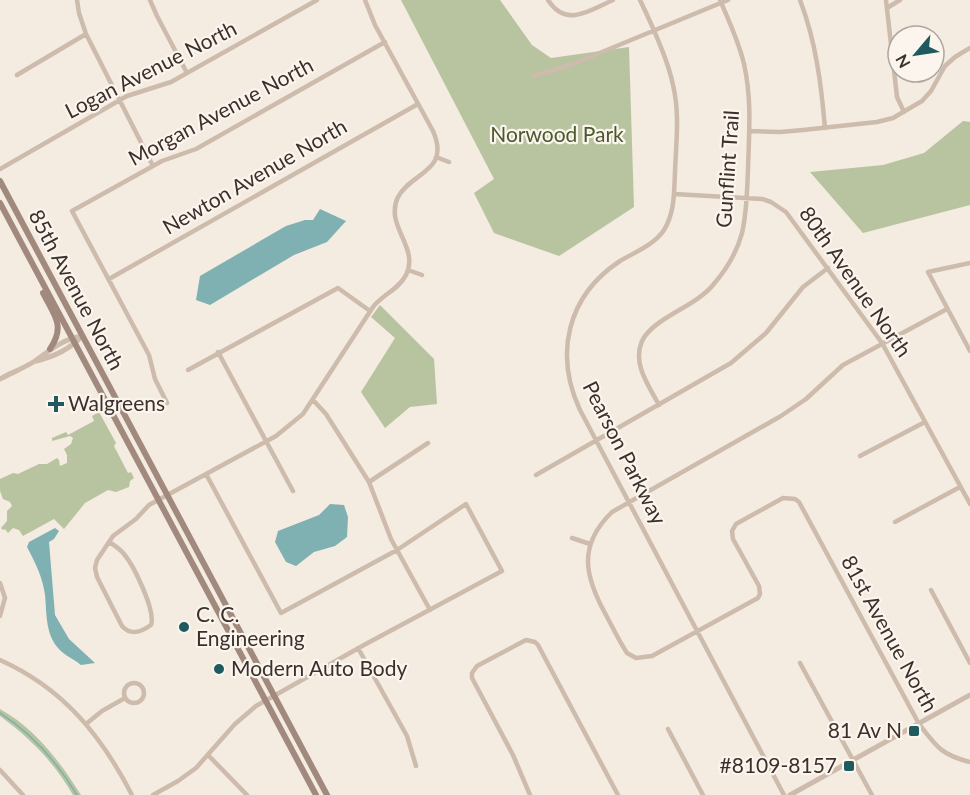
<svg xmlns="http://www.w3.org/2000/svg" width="970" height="795" viewBox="0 0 970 795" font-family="Lato,sans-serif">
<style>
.green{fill:#b8c4a0}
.water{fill:#7fb0b2}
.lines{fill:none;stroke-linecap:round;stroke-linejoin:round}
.stream{stroke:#7fb0b2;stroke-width:1.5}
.minor{stroke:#cdbbac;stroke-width:4.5}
.tertiary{stroke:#cdbbac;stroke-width:5}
.secondary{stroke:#a18a7d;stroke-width:6}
.poi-dot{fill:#1f5a5e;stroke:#fbf5ee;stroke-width:2}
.labels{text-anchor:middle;stroke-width:4.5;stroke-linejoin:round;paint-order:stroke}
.street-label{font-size:21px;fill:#3b302b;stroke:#fbf5ee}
.park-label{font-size:21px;fill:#4a5a2e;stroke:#fbf5ee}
.poi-label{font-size:21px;fill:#3b302b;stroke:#fbf5ee;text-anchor:start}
</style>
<rect width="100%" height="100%" fill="#f4ebe1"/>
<path class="green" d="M 401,0 L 500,0 L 532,45 L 551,58 L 629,47 L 634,207 L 559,256 L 494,233 L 474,193 L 494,179 Z
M 963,121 L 970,122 L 970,205 L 863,233 L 810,172 L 883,165 L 924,153 Z
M 380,305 L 434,359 L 437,404 L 410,407 L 385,428 L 361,392 L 395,338 L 371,317 Z
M 99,412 L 116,443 L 114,446 L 128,473 L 131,472 L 134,478 L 130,481 L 129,487 L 116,492 L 108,490 L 85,503 L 64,529 L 54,519 L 23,536 L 19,530 L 13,528 L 8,533 L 5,529 L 3,530 L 1,528 L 7,521 L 7,511 L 12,506 L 10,502 L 3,499 L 0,491 L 0,479 L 13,473 L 18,474 L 39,464 L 47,464 L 57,458 L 59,460 L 60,466 L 67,463 L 67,455 L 64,449 L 71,444 L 73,438 L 70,436 L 52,441 L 52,438 L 66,432 L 68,435 L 94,421 L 92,416 Z
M 0,709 C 36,729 60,762 81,795 L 73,795 C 53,761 31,739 0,716 Z"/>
<path class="water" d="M 320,209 L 346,221 L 327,242 L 294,255 L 210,305 L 196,300 L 200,276 L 286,226 L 305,220 L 313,220 Z
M 330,504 L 344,505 L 348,517 L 347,537 L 335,546 L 314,552 L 296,566 L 286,562 L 275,542 L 278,531 L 319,515 Z
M 55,528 L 59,531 L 54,539 L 49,542 L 55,615 L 69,639 L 95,663 L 81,665 C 75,660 68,657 62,652 C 45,637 47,615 45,595 C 43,578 35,562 27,547 L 29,542 Z"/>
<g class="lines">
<path class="stream" d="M 0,713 C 33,734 57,762 77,795"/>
<path class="minor" d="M 77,0 L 79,13 L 86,34 L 153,166
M 150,0 L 157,16 L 187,73
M 548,0 C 566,28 589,11 613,0
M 640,0 C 652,25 668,59 673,85 C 680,114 676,143 675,172 C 674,192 675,212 664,230 C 654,245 635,252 620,261 C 567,296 554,354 580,410 L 784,795
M 800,0 C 816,42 821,83 825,128
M 886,0 L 896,88 L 897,97 L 904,112
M 887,8 L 900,0
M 17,75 L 86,34
M 534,76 L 573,64 L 728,0
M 750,131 L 780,132 L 803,130 L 877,122 L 893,118 L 922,101 L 931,91 L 945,66 L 955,57 L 970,48
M 436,157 L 449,162
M 0,169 L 127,96 L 171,82 L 317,0
M 674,194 L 762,199 L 771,202 L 786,212 L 882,343 L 970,504
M 970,263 L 928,272 L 970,351
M 408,270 L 422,275
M 109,279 L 418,104
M 947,309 L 843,365 L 806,399 L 781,416 L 612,512 C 577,546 585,577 606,615 C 613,628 619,641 627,653 L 636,658 L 652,656 L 758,598 L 760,594 L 759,586 L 733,539 L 732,531 L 736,524 L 783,498 L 795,499 L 799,502 L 919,724 C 936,746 941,755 970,762
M 218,352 L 293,491
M 188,370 L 338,288 L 370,311
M 313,400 L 326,414 L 369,482 L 391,539 L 430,610
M 167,403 L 155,379 L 149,355 L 72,211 L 162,161 L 196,149 L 385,42
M 659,405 C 649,386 632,364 642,341 C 653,318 695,307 713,285 C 726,270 737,252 742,233 C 747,212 747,191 748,169 C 749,134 752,99 744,64 C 739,42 729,21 720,0
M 860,456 L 925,422
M 536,475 L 731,363 L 766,333 L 803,287 L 828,268
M 369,482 L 428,443
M 895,522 L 960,487
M 572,538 L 590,544
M 109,542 C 114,545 120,549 124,554 C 134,566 156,611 151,625 C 141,632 131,636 122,626 L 97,577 L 95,568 L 97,560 L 113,536 L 136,519 L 149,505 L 276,436 L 303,414 L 373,307 C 382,295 399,289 406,275 C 420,247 384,226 398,197 C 411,172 451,172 433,131 L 375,25 L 365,0
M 0,583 L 5,598 L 0,616
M 931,590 L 970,663
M 358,648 L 407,736 L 416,766
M 0,660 C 63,688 101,735 132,795
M 800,663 L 872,795
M124 693a10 10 0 1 1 20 0a10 10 0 1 1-20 0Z
M 86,724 L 102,711 L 125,698
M 668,729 L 703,795
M 209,756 L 247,795
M 0,770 L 23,795
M 153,795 L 178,781 L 196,768 L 235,724 L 256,706 L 364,645 L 502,571 L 466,504 L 397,550 L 281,613 L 206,474
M 530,795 L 513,755 L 472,678 L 472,673 L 477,666 L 526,640 L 535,642 L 538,645 L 618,795"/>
<path class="tertiary" d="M 36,361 C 53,357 70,349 82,336
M 0,379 C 11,373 24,368 35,361 C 50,350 63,339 82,336
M 790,795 L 970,695"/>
<path class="secondary" d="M 0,181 L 327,795
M 0,203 L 316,795
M 43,293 C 54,315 66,326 50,349"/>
</g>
<g class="poi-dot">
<path d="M53 395h6v6h6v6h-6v6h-6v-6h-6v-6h6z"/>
<circle cx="184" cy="627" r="6"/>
<circle cx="219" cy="669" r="6"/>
<rect x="908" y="725" width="12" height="12" rx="3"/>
<rect x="843" y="760" width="12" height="12" rx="3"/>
</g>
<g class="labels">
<g class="street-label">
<text transform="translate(151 70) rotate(-27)" y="7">Logan Avenue North</text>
<text transform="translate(221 112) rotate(-28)" y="7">Morgan Avenue North</text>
<text transform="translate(728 169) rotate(-86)" y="7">Gunflint Trail</text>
<text transform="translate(255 177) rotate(-30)" y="7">Newton Avenue North</text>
<text transform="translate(855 282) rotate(55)" y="7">80th Avenue North</text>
<text transform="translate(76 290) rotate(62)" y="7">85th Avenue North</text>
<text transform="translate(624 453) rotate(63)" y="7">Pearson Parkway</text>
<text transform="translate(889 634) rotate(61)" y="7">81st Avenue North</text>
</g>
<g class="park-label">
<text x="557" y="142">Norwood Park</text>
</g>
<g class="poi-label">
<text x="68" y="411">Walgreens</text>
<text x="196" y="622">C. C.<tspan x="196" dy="24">Engineering</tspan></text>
<text x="231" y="676">Modern Auto Body</text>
<text x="902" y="738" text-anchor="end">81 Av N</text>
<text x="837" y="773" text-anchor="end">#8109-8157</text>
</g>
</g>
<g transform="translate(916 54) rotate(241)"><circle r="28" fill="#fbf5ee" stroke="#aea6a0" stroke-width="1.5"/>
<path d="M0-4.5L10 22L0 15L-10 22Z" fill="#1f5a5e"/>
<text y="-9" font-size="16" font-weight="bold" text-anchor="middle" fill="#3b302b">N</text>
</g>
</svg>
